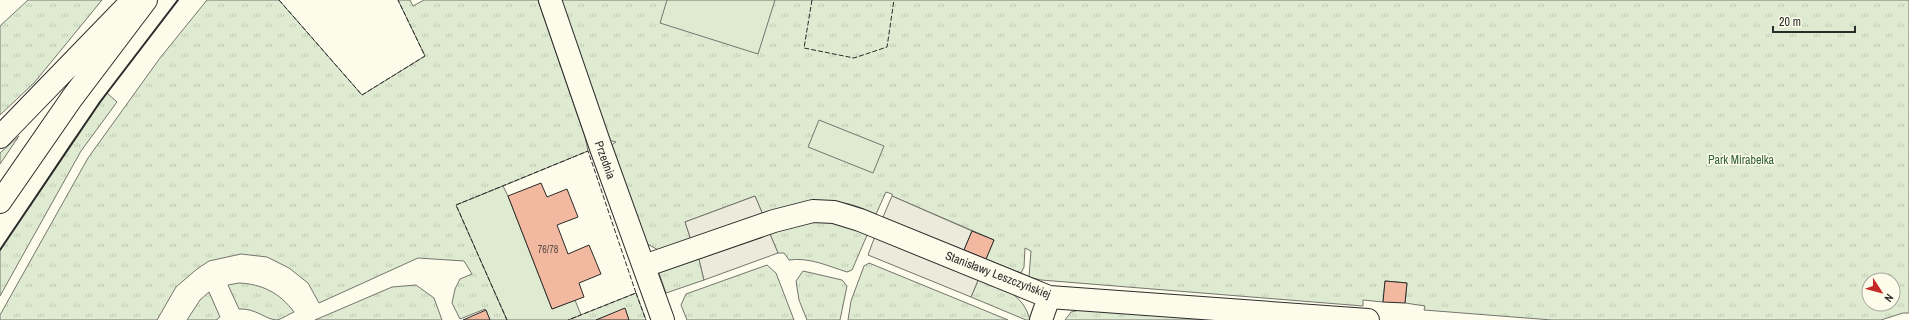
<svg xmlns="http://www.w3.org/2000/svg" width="1909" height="320" viewBox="0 0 1909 320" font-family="'Archivo Narrow',sans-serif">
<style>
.grass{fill:url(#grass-tufts);stroke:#74746e;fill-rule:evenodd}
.garden{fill:#deebd1;stroke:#74746e}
.parking{fill:#eceadb;stroke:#74746e}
.building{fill:#f2b8a0;stroke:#2b2b2b}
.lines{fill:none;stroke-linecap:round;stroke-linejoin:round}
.minor-casing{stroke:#2b2b2b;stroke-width:24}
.major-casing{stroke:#2b2b2b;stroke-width:24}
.minor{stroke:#fdfbea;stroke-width:22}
.major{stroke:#fdfbea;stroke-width:22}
.fence{stroke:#2b2b2b;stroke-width:1;stroke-dasharray:5 2;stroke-linecap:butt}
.wall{stroke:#2b2b2b;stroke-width:2}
.labels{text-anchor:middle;stroke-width:3;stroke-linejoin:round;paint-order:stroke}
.number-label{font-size:10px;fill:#5d4e48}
.street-label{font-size:12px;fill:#2b2b2b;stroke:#fdfbea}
.park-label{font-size:12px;fill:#34623c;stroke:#fdfbea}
</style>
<defs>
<pattern id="grass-tufts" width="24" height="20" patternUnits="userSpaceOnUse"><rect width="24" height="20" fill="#deebd1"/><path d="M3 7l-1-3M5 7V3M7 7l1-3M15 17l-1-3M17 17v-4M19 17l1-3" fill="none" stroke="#bfcab4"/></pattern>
</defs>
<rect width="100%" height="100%" fill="#fdfbea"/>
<path class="grass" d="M 28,0 L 102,0 L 34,83 L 0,115 L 0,26 Z
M 207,0 L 279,0 L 362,95 L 425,56 L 398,0 L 410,0 L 413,6 L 424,0 L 538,0 L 585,137 L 588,151 L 457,205 L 507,320 L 490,320 L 485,309 L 460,319 L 452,303 L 455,289 L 460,279 L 472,274 L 464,261 L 418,258 L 319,303 L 308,283 L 289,268 L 267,257 L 241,254 L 209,261 L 197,269 L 176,287 L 157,320 L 0,320 L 0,315 L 88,158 L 160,58 Z
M 557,0 L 1909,0 L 1909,313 L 1903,313 L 1881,320 L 1552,320 L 1424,310 L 1425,306 L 1405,303 L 1407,283 L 1385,281 L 1383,302 L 1363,300 L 1363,306 L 1041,280 L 1029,277 L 1031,251 L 1025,248 L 1024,267 L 1021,273 L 986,259 L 994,240 L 892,196 L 892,194 L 886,192 L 876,214 C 866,210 854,204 843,203 C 815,198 789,206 763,215 L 755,196 L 685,222 L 691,240 L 658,250 L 644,242 L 610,146 L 616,142 L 608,140 ZM 1869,280 L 1893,280 L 1893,304 L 1869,304 Z
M 107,93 L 117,102 L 81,151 L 0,296 L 0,250 L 72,142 Z
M 19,136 L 0,164 L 0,153 Z
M 818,221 L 833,222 L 868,233 L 852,270 L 847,272 C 828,266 809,257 789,260 L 784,253 L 778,253 L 770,234 L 789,225 Z
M 699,259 L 704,280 L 666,293 L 659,273 Z
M 869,263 L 1008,320 L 848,320 L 851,301 L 864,266 Z
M 767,265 L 776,273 L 794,320 L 687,320 L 681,305 L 686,294 Z
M 803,271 L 842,280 L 847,286 L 840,320 L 807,320 L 799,300 L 796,281 Z
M 979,278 C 1002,288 1023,293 1030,320 L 1026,320 L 971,297 Z
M 239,283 C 262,284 280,293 294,312 C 289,314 282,319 277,320 C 266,320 256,308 239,309 L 228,285 Z
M 416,285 L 434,298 L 442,320 L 315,320 L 392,287 Z
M 209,292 L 220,317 L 216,320 L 187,320 L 200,300 Z
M 636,293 L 646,320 L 629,320 L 625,309 L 596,320 L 568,320 Z
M 1084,309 L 1210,317 L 1210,320 L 1065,320 L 1071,312 Z"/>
<path class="garden" d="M 667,0 L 775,0 L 758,54 L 660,23 Z
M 819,120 L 884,146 L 873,173 L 808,147 Z
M 503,186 L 508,196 L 552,309 L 575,300 L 581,315 L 568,320 L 507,320 L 456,205 Z"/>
<path class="parking" d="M 755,196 L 763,215 L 691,240 L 685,222 Z
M 892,196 L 972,231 L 964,250 L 883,217 Z
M 770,234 L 778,253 L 704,280 L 699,259 Z
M 875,236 L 979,278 L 971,297 L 868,255 Z"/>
<path class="building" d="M 541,183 L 547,197 L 567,189 L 578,217 L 557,225 L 568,254 L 589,245 L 601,274 L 579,283 L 584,297 L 552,309 L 508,196 Z
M 972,231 L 994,240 L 986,259 L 964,250 Z
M 1385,281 L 1407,283 L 1405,303 L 1383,302 Z
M 625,308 L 629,320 L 596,320 Z
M 486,310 L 490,320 L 463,320 Z"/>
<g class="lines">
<g class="minor-casing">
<path id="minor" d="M 550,0 L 601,148 L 663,320
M 644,266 L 774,221 L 813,211 L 834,212 L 860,220 L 1049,297 L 1368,320
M 1041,320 L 1049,297"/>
</g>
<g class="major-casing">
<path id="major" d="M 0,137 L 126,7
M 0,202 L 72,98 L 146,0"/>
</g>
<use href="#minor" class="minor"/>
<use href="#major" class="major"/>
<path class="fence" d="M 279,0 L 362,95 L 425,56 L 398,0
M 812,0 L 804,48 L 854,58 L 887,47 L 894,0
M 636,293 L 646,320
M 507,320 L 456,205 L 588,151 L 636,293 L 568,320"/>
<path class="wall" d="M 0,250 L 100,102 L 178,0"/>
</g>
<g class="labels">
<g class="number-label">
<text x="548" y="253">76/78</text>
</g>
<g class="street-label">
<text transform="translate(605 160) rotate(70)" y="4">Przednia</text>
<text transform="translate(998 275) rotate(21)" y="4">Stanisławy Leszczyńskiej</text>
</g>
<g class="park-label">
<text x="1741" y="164">Park Mirabelka</text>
</g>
</g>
<g transform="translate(1881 292) rotate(126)"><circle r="19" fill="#fdfbea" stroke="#a9a89e"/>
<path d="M0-3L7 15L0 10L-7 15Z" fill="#c62828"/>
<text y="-6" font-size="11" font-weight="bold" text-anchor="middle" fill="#2b2b2b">N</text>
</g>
<path d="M1773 26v6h82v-6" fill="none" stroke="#2b2b2b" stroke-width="2"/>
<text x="1779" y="26" font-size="12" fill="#2b2b2b" stroke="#fdfbea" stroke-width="3" paint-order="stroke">20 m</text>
</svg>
